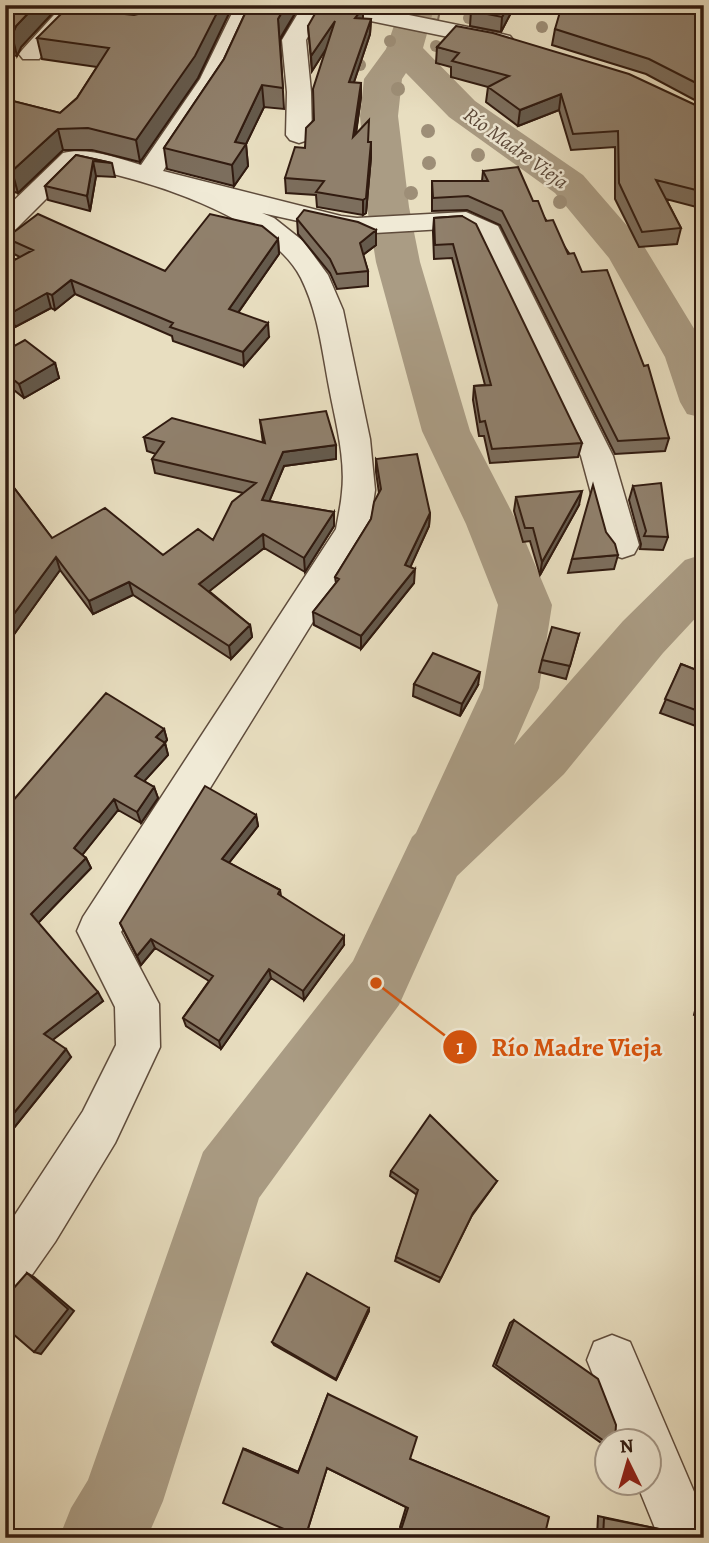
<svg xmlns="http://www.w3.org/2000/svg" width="709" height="1543" viewBox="0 0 709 1543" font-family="Alegreya,serif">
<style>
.green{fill:#c9bda2;stroke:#7d6c59;stroke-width:2}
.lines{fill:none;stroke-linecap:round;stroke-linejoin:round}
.river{fill:#aa9c84;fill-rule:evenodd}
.minor-casing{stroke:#5f4c3c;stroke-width:3}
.minor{fill:#f0ead6;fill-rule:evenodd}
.tree{fill:#9d8e77}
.wall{fill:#7c6e5d;stroke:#311b10;stroke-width:2}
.shaded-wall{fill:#655a4c;stroke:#311b10;stroke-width:2}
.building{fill:#90806c;stroke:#311b10;stroke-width:2}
.labels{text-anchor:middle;stroke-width:5;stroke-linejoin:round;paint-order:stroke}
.far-water-label{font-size:21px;font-style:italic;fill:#5b4839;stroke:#f0ead6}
.leader{fill:none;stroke:#d6530c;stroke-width:2.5}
.callout-dot{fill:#d6530c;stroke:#f0ead6;stroke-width:2.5}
.mark-label{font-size:21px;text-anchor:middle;font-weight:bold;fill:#fff}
.callout-label{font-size:26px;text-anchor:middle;font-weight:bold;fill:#d6530c;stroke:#f0ead6;stroke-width:5;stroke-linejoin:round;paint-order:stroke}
</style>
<rect width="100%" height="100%" fill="#e8dec0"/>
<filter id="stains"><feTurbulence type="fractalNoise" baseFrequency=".00286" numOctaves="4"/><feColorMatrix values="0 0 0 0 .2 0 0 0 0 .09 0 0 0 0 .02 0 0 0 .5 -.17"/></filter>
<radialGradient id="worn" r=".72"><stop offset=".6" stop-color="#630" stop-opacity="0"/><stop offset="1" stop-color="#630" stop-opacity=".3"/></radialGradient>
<path class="green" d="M 356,5 L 441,5 L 438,20 Z"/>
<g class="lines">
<path class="river" d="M 401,5 L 435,5 L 423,48 L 475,101 L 583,175 L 642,243 L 704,345 L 704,418 L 687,414 L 680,402 L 665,357 L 609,258 L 555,193 L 449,117 L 406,73 L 402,79 L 398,116 L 409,207 L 420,262 L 470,431 L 518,524 L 552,605 L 539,688 L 514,745 L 623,621 L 685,560 L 704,554 L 704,609 L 663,653 L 564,774 L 457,876 L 399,1005 L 259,1198 L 163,1501 L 147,1538 L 59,1538 L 71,1508 L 88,1480 L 203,1152 L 353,961 L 412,837 L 416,833 L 483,688 L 498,605 L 466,524 L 422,431 L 376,262 L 367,207 L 360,116 L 364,79 L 386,49 Z"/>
<g class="minor-casing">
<path id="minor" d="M 63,5 L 87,5 L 39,59 L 23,59 L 19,54 L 23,49 Z
M 236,5 L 258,5 L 224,79 L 163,171 L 341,216 L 357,218 L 466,212 L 498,226 L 613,456 L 639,545 L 634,554 L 622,558 L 610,554 L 605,545 L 581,456 L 477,237 L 461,228 L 357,234 L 262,213 L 274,218 L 303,241 L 328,275 L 343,310 L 370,439 L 375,490 L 369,531 L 121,932 L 159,1004 L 160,1047 L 115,1143 L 55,1242 L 22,1289 L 5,1296 L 5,1230 L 83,1111 L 116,1045 L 115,1007 L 77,931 L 83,917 L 336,529 C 338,517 341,505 342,492 C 346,458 335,420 329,387 C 322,350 318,312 301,278 C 270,217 142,177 78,167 L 15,230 L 5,232 L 5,209 L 63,153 C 87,147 118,158 141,165 L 200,79 Z
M 303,5 L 360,5 L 502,34 L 510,36 L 514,41 L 510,46 L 502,48 L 322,11 L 306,40 L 311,92 L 312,135 L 308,140 L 299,143 L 290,140 L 286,135 L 287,92 L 282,40 Z
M 612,1335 L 630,1342 L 704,1515 L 704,1538 L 659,1538 L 637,1484 L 650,1484 L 650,1442 L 620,1442 L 587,1360 L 594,1342 Z"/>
</g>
<use href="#minor" class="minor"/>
</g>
<g class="tree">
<circle cx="469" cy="18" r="6"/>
<circle cx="542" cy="27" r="6"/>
<circle cx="390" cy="41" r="6"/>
<circle cx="436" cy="46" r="6"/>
<circle cx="360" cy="65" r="6"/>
<circle cx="398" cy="89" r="7"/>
<circle cx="428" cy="131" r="7"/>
<circle cx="478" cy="155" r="7"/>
<circle cx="429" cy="163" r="7"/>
<circle cx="411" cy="193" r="7"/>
<circle cx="560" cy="202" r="7"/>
</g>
<path class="wall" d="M 5,5 L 60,5 L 21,47 L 17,56 L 5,54 Z
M 85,5 L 233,5 L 198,78 L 140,162 L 92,150 L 63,150 L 18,193 L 5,189 L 5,99 L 60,113 L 77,98 L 97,67 L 42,59 L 37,38 L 86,10 Z
M 249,5 L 300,5 L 280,40 L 284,109 L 264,107 L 246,144 L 248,166 L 234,186 L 167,169 L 164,148 L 224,59 Z
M 476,5 L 515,5 L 501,32 L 470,26 L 471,11 Z
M 704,5 L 704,105 L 646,74 L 552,45 L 555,29 Z
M 363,19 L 371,19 L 370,34 L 354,82 L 361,97 L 356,134 L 368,142 L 371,157 L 366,213 L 363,215 L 317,207 L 316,195 L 286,193 L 285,178 L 305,148 L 314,120 L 326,49 L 312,71 L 308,26 Z
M 437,47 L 704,109 L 704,209 L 666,199 L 681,228 L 677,244 L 639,247 L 615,199 L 615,147 L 571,150 L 559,110 L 518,126 L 486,102 L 488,87 L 451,77 L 451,67 L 436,63 Z
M 76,155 L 112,163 L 115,177 L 96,176 L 90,211 L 48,200 L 45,186 Z
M 483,171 L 533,201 L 582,272 L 669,438 L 665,451 L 615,454 L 500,225 L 467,210 L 432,211 L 432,181 L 482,181 Z
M 462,216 L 582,443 L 578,457 L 490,463 L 484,436 L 479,436 L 473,400 L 474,386 L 485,385 L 452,258 L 434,259 L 433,232 L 434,218 Z
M 297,219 L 376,230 L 376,245 L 363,255 L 368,271 L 368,286 L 337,289 L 330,273 L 298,234 Z
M 6,238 L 165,271 L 278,239 L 279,254 L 238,313 L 269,337 L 244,366 L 173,341 L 172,336 L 75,294 L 55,310 L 51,308 L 15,327 L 5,320 L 5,265 L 20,257 L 10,252 Z
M 5,351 L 55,363 L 59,378 L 24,398 L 5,383 Z
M 260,420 L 336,445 L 336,459 L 284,466 L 269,501 L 334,512 L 334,526 L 305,572 L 264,548 L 209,591 L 250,625 L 252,637 L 231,659 L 133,595 L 93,614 L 60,570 L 5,647 L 5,476 L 52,538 L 163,555 L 213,540 L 243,493 L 155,473 L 152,459 L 156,454 L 147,451 L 144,437 L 263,443 Z
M 376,459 L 430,513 L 429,526 L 410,567 L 414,583 L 361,649 L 314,625 L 313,612 L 336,583 L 335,577 L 371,519 L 379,493 L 376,472 Z
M 633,486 L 668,537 L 663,550 L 640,549 L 641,544 L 629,500 Z
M 516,497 L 579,505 L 540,575 L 530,541 L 523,542 L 514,511 Z
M 618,555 L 614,569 L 568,573 L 572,559 Z
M 579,634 L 566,679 L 539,672 L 542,660 Z
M 681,664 L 704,673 L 704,729 L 660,713 Z
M 414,684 L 478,685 L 460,716 L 413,696 Z
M 164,729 L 167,740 L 165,743 L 168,755 L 144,781 L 154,787 L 158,798 L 141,823 L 118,810 L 82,855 L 86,858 L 91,868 L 38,923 L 103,1001 L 52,1040 L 71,1057 L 5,1139 L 11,803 Z
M 256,815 L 258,826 L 229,863 L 280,890 L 281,896 L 344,945 L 304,1000 L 271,978 L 221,1049 L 186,1026 L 183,1018 L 209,981 L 155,948 L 141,965 L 120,923 Z
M 704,975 L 704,1019 L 694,1015 Z
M 391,1171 L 497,1181 L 471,1217 L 439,1282 L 395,1261 L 417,1195 L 390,1176 Z
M 369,1308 L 369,1311 L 336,1380 L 274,1345 L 272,1342 Z
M 514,1320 L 607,1441 L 607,1447 L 493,1366 L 510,1323 Z
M 328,1394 L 410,1459 L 549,1517 L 401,1530 L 400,1527 L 406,1507 L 327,1468 L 306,1535 L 245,1449 L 298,1472 Z
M 598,1516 L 659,1529 L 663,1538 L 597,1538 Z"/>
<path class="shaded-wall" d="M 36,5 L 60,5 L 21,47 L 17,56 L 12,35 L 16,26 Z
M 221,5 L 233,5 L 198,78 L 140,162 L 136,140 Z
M 286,5 L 300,5 L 279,40 L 278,19 Z
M 509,5 L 515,5 L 501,32 L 502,17 Z
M 363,8 L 363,22 L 355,18 Z
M 371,19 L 370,34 L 349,97 L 349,82 Z
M 335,21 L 335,35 L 312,71 L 311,56 Z
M 361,83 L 361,97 L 353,152 L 353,137 Z
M 262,85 L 264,107 L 246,144 L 248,166 L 234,186 L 232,165 L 235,142 Z
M 561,94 L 559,110 L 518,126 L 520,110 Z
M 58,129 L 63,150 L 18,193 L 12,171 Z
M 371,142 L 371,157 L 366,213 L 363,215 L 363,200 Z
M 93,161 L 96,176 L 90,211 L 87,196 Z
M 376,230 L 376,245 L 360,257 L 360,243 Z
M 278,239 L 279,254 L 230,324 L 229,309 Z
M 71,280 L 75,294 L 55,310 L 52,295 Z
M 47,293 L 51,308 L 15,327 L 11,313 Z
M 268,323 L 269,337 L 244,366 L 243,352 Z
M 55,363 L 59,378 L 24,398 L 19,384 Z
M 336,445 L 336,459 L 284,466 L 264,514 L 262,500 L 283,452 Z
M 582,491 L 579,505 L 540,575 L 542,562 Z
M 334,512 L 334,526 L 305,572 L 304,558 Z
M 430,513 L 429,526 L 405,579 L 405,565 Z
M 263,534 L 264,548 L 202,597 L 199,584 Z
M 56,557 L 60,570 L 5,647 L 5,626 Z
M 415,569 L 414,583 L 361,649 L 361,636 Z
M 129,582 L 133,595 L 93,614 L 89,601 Z
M 250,625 L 252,637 L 231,659 L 229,646 Z
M 480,672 L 478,685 L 460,716 L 462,704 Z
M 164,729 L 167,740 L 159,749 L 156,737 Z
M 165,743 L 168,755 L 139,787 L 135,776 Z
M 154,787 L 158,798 L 141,823 L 137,812 Z
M 114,799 L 118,810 L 79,859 L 74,848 Z
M 256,815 L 258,826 L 224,869 L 222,859 Z
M 86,858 L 91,868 L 37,924 L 31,914 Z
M 344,936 L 344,945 L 304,1000 L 303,991 Z
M 151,939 L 155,948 L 141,965 L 137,956 Z
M 269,969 L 271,978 L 221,1049 L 219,1041 Z
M 98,992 L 103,1001 L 50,1042 L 44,1034 Z
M 66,1049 L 71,1057 L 5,1139 L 5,1124 Z
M 27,1273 L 34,1277 L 74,1311 L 41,1354 L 34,1352 Z
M 369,1308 L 369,1311 L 336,1380 L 336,1379 Z
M 243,1449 L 245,1449 L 299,1472 L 298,1473 Z"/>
<path class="building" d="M 5,5 L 36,5 L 16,26 L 12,35 L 5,34 Z
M 146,5 L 221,5 L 195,56 L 136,140 L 88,128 L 58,129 L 12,171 L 5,169 L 5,99 L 60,113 L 77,98 L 109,48 L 37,38 L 67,8 L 134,15 L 142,13 L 147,7 Z
M 249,5 L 286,5 L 278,19 L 283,88 L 262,85 L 235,142 L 246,144 L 232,165 L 164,148 L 224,59 Z
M 320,5 L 351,5 L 363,8 L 355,18 L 371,19 L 349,82 L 361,83 L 353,137 L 369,120 L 368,142 L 371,142 L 366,198 L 363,200 L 316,192 L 324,181 L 285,178 L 295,147 L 305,148 L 306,128 L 314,120 L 313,89 L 335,21 L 311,56 L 308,26 Z
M 477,5 L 509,5 L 502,17 L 471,11 Z
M 562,5 L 704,5 L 704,87 L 649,59 L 555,29 Z
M 456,26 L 493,33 L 629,74 L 704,109 L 704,192 L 656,180 L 681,228 L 642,232 L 619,183 L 618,131 L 573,134 L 561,94 L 520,110 L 488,87 L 509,76 L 452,61 L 459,53 L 437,47 Z
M 76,155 L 112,163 L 93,161 L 87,196 L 45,186 Z
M 518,167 L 533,201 L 538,201 L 546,221 L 553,220 L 568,254 L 574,253 L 582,272 L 607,270 L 644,366 L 648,365 L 669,438 L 618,441 L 502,211 L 468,196 L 433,198 L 432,181 L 488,181 L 483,171 Z
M 304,210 L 358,222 L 376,230 L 360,243 L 368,271 L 337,274 L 330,259 L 297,219 Z
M 38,214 L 165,271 L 210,214 L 262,226 L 278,239 L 229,309 L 268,323 L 243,352 L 170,327 L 173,323 L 71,280 L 52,295 L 47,293 L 11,313 L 5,309 L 5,265 L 33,250 L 6,238 Z
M 462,216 L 476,224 L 582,443 L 492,449 L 485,421 L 480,422 L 474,386 L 491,385 L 453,244 L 435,245 L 434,218 Z
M 25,340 L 55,363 L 19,384 L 5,373 L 5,351 Z
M 326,411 L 336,445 L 283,452 L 262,500 L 334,512 L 304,558 L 263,534 L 199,584 L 250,625 L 229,646 L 129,582 L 89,601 L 56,557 L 5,626 L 5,476 L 52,538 L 105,508 L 163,555 L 198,529 L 213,540 L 232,502 L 256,483 L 152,459 L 164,442 L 144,437 L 172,418 L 265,443 L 260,420 Z
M 417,454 L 430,513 L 405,565 L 415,569 L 361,636 L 313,612 L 339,579 L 335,577 L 371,519 L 374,502 L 381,489 L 376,459 Z
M 661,483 L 668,537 L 644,536 L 646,531 L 633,486 Z
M 593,485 L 606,532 L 615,544 L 618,555 L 572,559 Z
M 582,491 L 542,562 L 533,528 L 525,528 L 516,497 Z
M 552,627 L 579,634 L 570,666 L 542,660 Z
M 433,653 L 480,672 L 462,704 L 414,684 Z
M 681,664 L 704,673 L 704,713 L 665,699 Z
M 106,693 L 164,729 L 156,737 L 165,743 L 135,776 L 154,787 L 137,812 L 114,799 L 74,848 L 86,858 L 31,914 L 98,992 L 44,1034 L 66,1049 L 5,1124 L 5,798 L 11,803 Z
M 205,786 L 256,815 L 222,859 L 280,890 L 278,894 L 344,936 L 303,991 L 269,969 L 219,1041 L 183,1018 L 213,976 L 151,939 L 137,956 L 120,923 Z
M 704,989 L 704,1010 L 699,1008 Z
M 430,1115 L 497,1181 L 473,1213 L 441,1278 L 396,1257 L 418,1190 L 391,1171 Z
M 27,1273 L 68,1309 L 34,1352 L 5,1327 L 5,1298 Z
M 307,1273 L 369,1308 L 336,1379 L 272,1342 Z
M 514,1320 L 598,1379 L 616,1425 L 615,1441 L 607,1441 L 607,1443 L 496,1365 Z
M 328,1394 L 417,1437 L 410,1459 L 549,1517 L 544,1538 L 421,1538 L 401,1530 L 408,1508 L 327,1468 L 305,1538 L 223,1503 L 243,1449 L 298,1473 Z
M 604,1518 L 659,1529 L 663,1538 L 603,1538 Z"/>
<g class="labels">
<g class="far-water-label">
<text transform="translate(516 148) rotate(36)" y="7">Río Madre Vieja</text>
</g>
</g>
<path class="leader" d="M376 983L460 1047"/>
<g class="callout-dot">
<circle cx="376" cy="983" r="7"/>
<circle cx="460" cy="1047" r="18"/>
</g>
<g class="mark-label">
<text x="460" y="1054">1</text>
</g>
<g class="callout-label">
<text x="577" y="1056">Río Madre Vieja</text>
</g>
<rect width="709" height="1543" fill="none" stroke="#e8dec0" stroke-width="28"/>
<rect x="7" y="7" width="695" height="1529" fill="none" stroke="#311b10" stroke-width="3.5"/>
<rect x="14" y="14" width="681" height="1515" fill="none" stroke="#311b10" stroke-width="2"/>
<g transform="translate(628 1462) rotate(355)"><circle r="33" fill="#f0ead6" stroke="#a49787" stroke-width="2"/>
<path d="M0-5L12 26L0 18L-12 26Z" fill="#8f2418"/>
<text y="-10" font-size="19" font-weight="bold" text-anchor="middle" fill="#311b10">N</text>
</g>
<rect width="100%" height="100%" filter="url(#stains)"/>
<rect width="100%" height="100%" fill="url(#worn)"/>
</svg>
